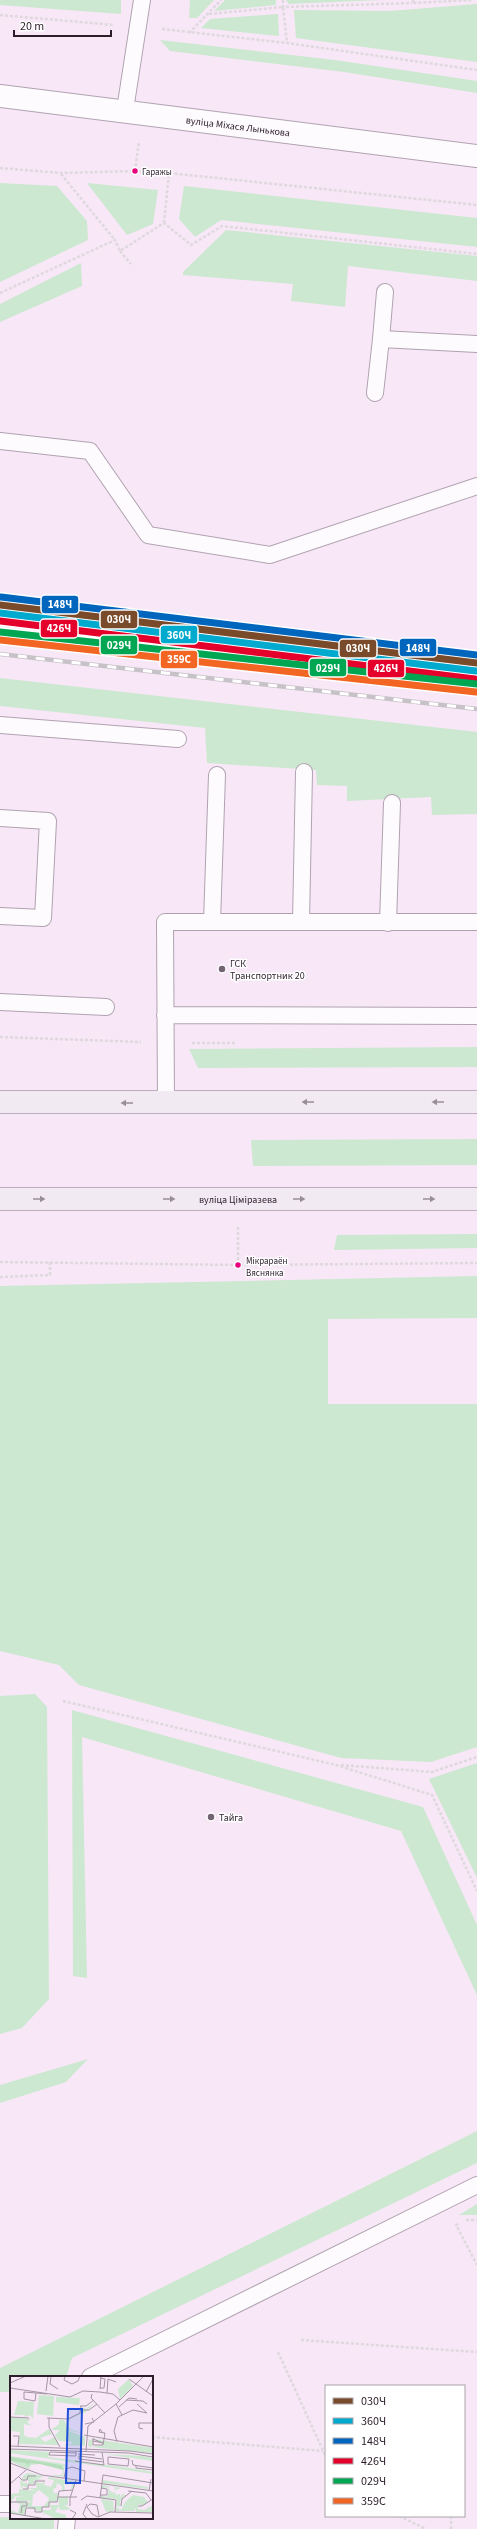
<svg xmlns="http://www.w3.org/2000/svg" width="477" height="2529" viewBox="0 0 477 2529" font-family="'Source Sans 3',sans-serif">
<style>
.green{fill:#cde8d0}
.lines{fill:none;stroke-linecap:round;stroke-linejoin:round}
.service-casing{stroke:#b0a3b0;stroke-width:18}
.tertiary-casing{stroke:#b0a3b0;stroke-width:24}
.primary-casing{stroke:#bdacbd;stroke-width:24}
.path{stroke:#dfd9de;stroke-width:2.5;stroke-dasharray:3 2;stroke-linecap:butt}
.service{stroke:#fefbfe;stroke-width:16}
.tertiary{stroke:#fefbfe;stroke-width:22}
.primary{stroke:#f2eaf2;stroke-width:22}
.rail-casing{stroke:#c7c2c7;stroke-width:4.5}
.rail{stroke:#fff;stroke-width:3;stroke-dasharray:9;stroke-linecap:butt}
.rail-1-casing{stroke:#fff;stroke-width:10}
.rail-2-casing{stroke:#fff;stroke-width:10}
.rail-3-casing{stroke:#fff;stroke-width:10}
.rail-4-casing{stroke:#fff;stroke-width:10}
.rail-5-casing{stroke:#fff;stroke-width:10}
.rail-6-casing{stroke:#fff;stroke-width:10}
.rail-1{stroke:#7a4b2a;stroke-width:7}
.rail-2{stroke:#00a9ce;stroke-width:7}
.rail-3{stroke:#0065bd;stroke-width:7}
.rail-4{stroke:#e4002b;stroke-width:7}
.rail-5{stroke:#00a651;stroke-width:7}
.rail-6{stroke:#f26522;stroke-width:7}
.oneway{fill:#988e98}
.bus-dot{fill:#e5007d;stroke:#fff;stroke-width:1.5}
.poi-dot{fill:#726472;stroke:#fff;stroke-width:1.5}
.labels{text-anchor:middle;stroke-width:3;stroke-linejoin:round;paint-order:stroke}
.bus-label{font-size:9px;fill:#2b1d2a;stroke:#fff;text-anchor:start}
.street-label{font-size:10px;fill:#2b1d2a;stroke:#fff}
.poi-label{font-size:10px;fill:#2b1d2a;stroke:#fff;text-anchor:start}
.inset-road{fill:none;stroke:#a596a5;stroke-width:1}
.view{fill:#1d4ed8;fill-opacity:0.15;stroke:#1d4ed8;stroke-width:2}
.inset-edge{fill:none;stroke:#2b1d2a;stroke-width:2}
.line-badge{stroke:#fff;stroke-width:1.5}
.badge-label{font-size:11px;text-anchor:middle;font-weight:bold;fill:#fff}
</style>
<rect width="100%" height="100%" fill="#f7e7f7"/>
<path class="green" d="M 0,0 L 121,0 L 121,14 L 0,5 Z
M 190,0 L 214,0 L 197,18 L 189,18 Z
M 225,0 L 276,0 L 276,5 L 214,11 Z
M 286,0 L 382,0 L 289,4 Z
M 477,4 L 477,62 L 296,38 L 294,10 L 390,11 Z
M 278,14 L 279,36 L 201,28 L 210,19 Z
M 160,40 L 335,60 L 477,81 L 477,93 L 344,72 L 170,51 Z
M 0,183 L 57,186 L 87,221 L 88,240 L 0,282 Z
M 87,183 L 158,190 L 153,224 L 127,235 Z
M 184,186 L 477,218 L 477,247 L 221,220 L 195,237 L 179,219 Z
M 226,230 L 477,256 L 477,281 L 348,266 L 345,307 L 291,301 L 293,284 L 183,275 L 183,272 Z
M 81,263 L 82,286 L 0,322 L 0,304 Z
M 0,678 L 477,732 L 477,814 L 432,815 L 431,797 L 347,801 L 347,786 L 317,785 L 316,770 L 207,763 L 205,728 L 0,706 Z
M 477,1047 L 477,1067 L 198,1068 L 189,1049 Z
M 477,1139 L 477,1165 L 253,1166 L 251,1140 Z
M 477,1234 L 477,1248 L 334,1250 L 337,1235 Z
M 477,1276 L 477,1318 L 328,1319 L 328,1404 L 477,1404 L 477,1747 L 431,1762 L 341,1758 L 79,1685 L 59,1665 L 0,1651 L 0,1286 Z
M 35,1694 L 47,1707 L 49,1999 L 22,2028 L 0,2034 L 0,1696 Z
M 72,1710 L 423,1807 L 477,1925 L 477,1995 L 401,1831 L 82,1737 L 87,1978 L 73,1976 Z
M 477,1763 L 477,1878 L 429,1779 Z
M 88,2059 L 66,2082 L 0,2103 L 0,2085 Z
M 477,2131 L 477,2163 L 72,2358 L 66,2377 L 11,2377 L 11,2392 L 0,2392 L 0,2368 Z
M 477,2204 L 477,2215 L 459,2215 Z
M 0,2517 L 54,2518 L 54,2529 L 0,2529 Z"/>
<g class="lines">
<g class="service-casing">
<path id="service" d="M 125,110 L 142,0
M 385,292 L 381,339 L 477,344
M 375,393 L 381,339
M 0,441 L 90,451 L 148,535 L 270,555 L 477,486
M 0,725 L 178,739
M 0,818 L 48,821 L 43,918 L 0,916
M 212,922 L 217,775
M 301,922 L 304,772
M 388,923 L 392,803
M 0,1002 L 106,1007
M 165,1015 L 477,1016
M 166,1103 L 165,922 L 477,922
M 90,2377 L 477,2185
M 0,2504 L 11,2504
M 66,2529 L 67,2518"/>
</g>
<g class="tertiary-casing">
<g id="tertiary">
<path id="s1" d="M 0,96 L 477,156"/>
</g>
</g>
<g class="primary-casing">
<g id="primary">
<path d="M 0,1102 L 477,1102"/>
<path id="s2" d="M 0,1199 L 477,1199"/>
</g>
</g>
<path class="path" d="M 283,0 L 283,7 L 412,3
M 414,0 L 412,3 L 472,0
M 209,14 L 283,7 L 287,43
M 0,15 L 114,25
M 162,29 L 287,43 L 477,70
M 189,33 L 221,0
M 0,168 L 61,173 L 135,171 L 169,173 L 477,205
M 135,171 L 139,142
M 61,174 L 115,240
M 164,223 L 169,173
M 120,251 L 131,264
M 0,293 L 115,240 L 120,251 L 164,223 L 191,245 L 222,226 L 477,254
M 0,1037 L 141,1042
M 192,1043 L 237,1043
M 238,1227 L 238,1265
M 0,1262 L 238,1265 L 477,1263
M 0,1277 L 50,1275 L 50,1262
M 63,1701 L 336,1765 L 432,1795 L 477,1891
M 341,1765 L 432,1772 L 477,1757
M 466,2220 L 477,2220
M 458,2224 L 456,2225 L 477,2265
M 301,2340 L 477,2352
M 278,2352 L 326,2457
M 152,2437 L 323,2451
M 399,2516 L 426,2529
M 451,2529 L 451,2516"/>
<use href="#service" class="service"/>
<use href="#tertiary" class="tertiary"/>
<use href="#primary" class="primary"/>
<g class="rail-casing">
<path id="rail" d="M 0,654 L 477,709"/>
</g>
<use href="#rail" class="rail"/>
<g class="rail-1-casing">
<path id="rail-1" d="M 0,605 L 477,663"/>
</g>
<g class="rail-2-casing">
<path id="rail-2" d="M 0,613 L 476,671"/>
</g>
<g class="rail-3-casing">
<path id="rail-3" d="M 1,597 L 477,655"/>
</g>
<g class="rail-4-casing">
<path id="rail-4" d="M 0,621 L 475,679"/>
</g>
<g class="rail-5-casing">
<path id="rail-5" d="M 0,632 L 477,684"/>
</g>
<g class="rail-6-casing">
<path id="rail-6" d="M 0,640 L 476,692"/>
</g>
<use href="#rail-1" class="rail-1"/>
<use href="#rail-2" class="rail-2"/>
<use href="#rail-3" class="rail-3"/>
<use href="#rail-4" class="rail-4"/>
<use href="#rail-5" class="rail-5"/>
<use href="#rail-6" class="rail-6"/>
</g>
<defs><path id="oneway-solid" d="M-6-.8H1V-3.2L6.5 0L1 3.2V.8H-6Z"/></defs>
<g class="oneway">
<use href="#oneway-solid" transform="translate(308 1102) rotate(180)"/>
<use href="#oneway-solid" transform="translate(438 1102) rotate(180)"/>
<use href="#oneway-solid" transform="translate(127 1103) rotate(-180)"/>
<use href="#oneway-solid" transform="translate(39 1199)"/>
<use href="#oneway-solid" transform="translate(169 1199)"/>
<use href="#oneway-solid" transform="translate(299 1199)"/>
<use href="#oneway-solid" transform="translate(429 1199)"/>
</g>
<g class="bus-dot">
<circle cx="135" cy="171" r="3.5"/>
<circle cx="238" cy="1265" r="3.5"/>
</g>
<g class="poi-dot">
<circle cx="222" cy="969" r="4"/>
<circle cx="211" cy="1817" r="4"/>
</g>
<g class="labels">
<g class="bus-label">
<text x="142" y="175">Гаражы</text>
<text x="246" y="1264">Мікрараён<tspan x="246" dy="12">Вяснянка</tspan></text>
</g>
<g class="street-label">
<text dy="4" stroke="none"><textPath href="#s1" startOffset="240">вуліца Міхася Лынькова</textPath></text>
<text dy="4" stroke="none"><textPath href="#s2" startOffset="238">вуліца Ціміразева</textPath></text>
</g>
<g class="poi-label">
<text x="230" y="967">ГСК<tspan x="230" dy="12">Транспортник 20</tspan></text>
<text x="219" y="1821">Тайга</text>
</g>
</g>
<g transform="translate(10 2376)">
<rect width="143" height="143" fill="#f7e7f7"/>
<path d="M 119,3 L 123,10 L 110,23 L 108,13 ZM 29,19 L 44,20 L 43,40 L 27,38 ZM 46,21 L 70,22 L 69,29 L 46,26 ZM 8,25 L 24,26 L 23,43 L 20,39 L 15,41 L 14,39 L 4,39 ZM 85,26 L 76,36 L 56,45 L 60,53 L 69,56 L 70,49 L 69,57 L 59,54 L 59,55 L 75,61 L 75,70 L 50,69 L 61,68 L 62,66 L 49,65 L 45,59 L 50,54 L 41,54 L 49,48 L 49,44 L 54,44 L 57,49 L 56,45 L 57,44 L 70,38 L 72,31 L 76,33 ZM 0,41 L 21,43 L 17,46 L 22,50 L 14,48 L 14,59 L 17,61 L 26,62 L 39,53 L 42,58 L 30,62 L 35,66 L 45,61 L 49,69 L 8,68 L 10,56 L 1,55 L 0,58 ZM 79,62 L 78,64 L 78,69 L 79,64 L 83,63 L 82,71 L 94,69 L 84,63 L 90,64 L 143,72 L 143,77 L 80,71 L 78,70 L 78,63 ZM 0,74 L 40,76 L 38,81 L 120,92 L 143,96 L 143,98 L 0,77 ZM 93,78 L 116,79 L 132,80 L 143,82 L 143,85 ZM 0,80 L 55,88 L 53,101 L 41,99 L 52,99 L 53,94 L 43,91 L 30,88 L 21,89 L 19,93 L 13,91 L 0,85 ZM 17,97 L 34,100 L 27,103 L 35,104 L 24,104 L 24,108 L 17,108 L 17,112 L 13,110 L 11,113 L 10,103 L 11,105 L 17,105 L 11,107 L 19,107 L 18,104 L 11,102 ZM 39,101 L 65,106 L 65,111 L 61,114 L 62,108 L 58,107 L 58,109 L 54,108 L 55,114 L 52,114 L 52,110 L 47,107 L 46,112 L 43,113 L 44,117 L 48,117 L 46,126 L 39,126 L 39,131 L 32,131 L 32,136 L 17,131 L 14,139 L 0,137 L 0,126 L 4,127 L 1,127 L 1,134 L 8,137 L 10,128 L 5,126 L 17,127 L 20,126 L 21,125 L 3,126 L 6,125 L 6,121 L 14,120 L 6,120 L 0,126 L 0,118 L 9,117 L 9,113 L 27,115 L 18,112 L 18,109 L 19,112 L 27,112 L 25,105 L 28,105 L 27,107 L 34,107 L 33,105 L 35,105 L 34,109 L 41,111 L 44,104 L 38,103 ZM 29,114 L 39,122 L 38,125 L 34,130 L 22,130 L 23,119 ZM 93,104 L 138,111 L 138,113 L 93,107 ZM 92,109 L 111,112 L 105,114 L 104,111 L 99,110 L 99,114 L 104,117 L 103,121 L 105,115 L 106,119 L 110,118 L 110,122 L 112,118 L 116,119 L 110,125 L 111,131 L 106,130 L 107,123 L 91,122 L 91,119 L 97,121 L 99,116 L 98,115 L 98,111 L 92,112 ZM 123,119 L 134,121 L 138,126 L 132,130 L 128,128 L 128,133 L 134,134 L 143,127 L 133,135 L 143,129 L 143,136 L 126,136 L 126,132 L 124,135 L 105,135 L 106,131 L 111,134 L 115,126 ZM 48,121 L 58,121 L 58,129 L 54,129 L 60,132 L 58,134 L 50,134 L 49,130 L 45,136 L 56,139 L 56,143 L 46,143 L 34,137 L 33,140 L 33,134 L 41,134 L 40,126 L 41,129 L 49,129 ZM 91,123 L 103,125 L 104,135 L 96,136 Z" fill="#cde8d0" fill-rule="evenodd"/>
<path d="M 0,81 L 51,89 L 54,94 L 30,88 L 19,87 L 18,91 L 16,87 L 0,85 Z" fill="#b5dcbb"/>
<path class="inset-road" d="M 55,0 L 54,4 L 62,8 L 68,5 L 70,0M 41,1 L 40,8 L 48,13M 119,3 L 143,20M 0,7 L 16,0M 0,12 L 60,21 L 73,15 L 90,16 L 103,18 L 110,24M 90,12 L 94,12 L 95,3 L 90,2M 90,13 L 91,0M 36,15 L 38,0M 136,16 L 143,3M 26,17 L 25,25 L 14,23 L 14,16 L 26,17 L 27,17 L 37,18M 97,17 L 98,3 L 106,6M 82,18 L 81,22 L 95,37M 116,24 L 133,25 L 137,28M 106,28 L 112,39M 70,30 L 76,30 L 84,24M 109,31 L 119,22 L 127,23M 72,34 L 79,34 L 87,28M 0,41 L 19,42M 37,42 L 58,43 L 70,37 L 71,30M 39,42 L 39,51 L 50,71M 75,48 L 84,46 L 82,42M 133,53 L 129,52 L 129,47 L 143,47M 74,59 L 143,71M 3,60 L 9,60 L 8,70M 83,62 L 83,69 L 93,69 L 95,57 L 89,56 L 90,53 L 92,56M 83,65 L 93,67 L 83,63M 107,66 L 104,55 L 108,41 L 123,34 L 137,37 L 127,28M 0,70 L 120,75 L 143,78M 0,73 L 119,77 L 143,81M 76,75 L 78,50 L 106,28 L 134,0M 68,78 L 85,79M 39,79 L 66,80 L 66,75M 39,79 L 40,76 L 66,77M 98,81 L 119,83 L 118,90 L 98,88 ZM 92,83 L 69,80 L 69,83 L 94,86M 122,84 L 123,89 L 143,92M 65,85 L 94,89 L 92,76M 0,87 L 32,99 L 143,115M 126,90 L 126,92 L 143,94M 9,101 L 12,104 L 17,104 L 18,100 L 26,100M 54,102 L 56,93 L 62,91 L 75,95 L 74,105M 0,108 L 16,94M 13,113 L 18,113 L 18,109 L 25,109 L 25,105 L 35,105M 118,115 L 136,117 L 141,124M 139,115 L 141,103M 90,119 L 97,119 L 97,113 L 91,112M 48,121 L 67,121M 90,122 L 93,99 L 143,107M 71,124 L 77,120 L 106,124 L 105,136M 0,126 L 17,126 L 17,130 L 12,130 L 11,137M 60,130 L 60,122 L 66,104M 111,130 L 112,123 L 122,115M 128,130 L 132,130 L 143,123M 60,134 L 66,137 L 62,143M 0,137 L 36,143M 15,139 L 16,132 L 25,132 L 25,136 L 32,136 L 32,131 L 39,131 L 39,126 L 47,126 L 49,115 L 63,114M 88,141 L 100,136 L 143,137M 88,141 L 82,138 L 77,131 L 80,128 L 87,129 L 89,140M 77,143 L 73,138 L 77,128"/>
<path class="view" d="M 58,33 L 72,33 L 70,107 L 56,107 Z"/>
<rect width="143" height="143" class="inset-edge"/>
</g>
<g class="line-badge">
<rect x="41" y="595" width="38" height="19" rx="4" fill="#0065bd"/>
<rect x="100" y="610" width="38" height="19" rx="4" fill="#7a4b2a"/>
<rect x="40" y="619" width="38" height="19" rx="4" fill="#e4002b"/>
<rect x="160" y="625" width="38" height="19" rx="4" fill="#00a9ce"/>
<rect x="100" y="635" width="38" height="20" rx="4" fill="#00a651"/>
<rect x="399" y="638" width="38" height="19" rx="4" fill="#0065bd"/>
<rect x="339" y="639" width="38" height="19" rx="4" fill="#7a4b2a"/>
<rect x="160" y="650" width="38" height="19" rx="4" fill="#f26522"/>
<rect x="309" y="658" width="38" height="19" rx="4" fill="#00a651"/>
<rect x="367" y="659" width="38" height="19" rx="4" fill="#e4002b"/>
</g>
<g class="badge-label">
<text x="60" y="608">148Ч</text>
<text x="119" y="623">030Ч</text>
<text x="59" y="632">426Ч</text>
<text x="179" y="639">360Ч</text>
<text x="119" y="649">029Ч</text>
<text x="418" y="652">148Ч</text>
<text x="358" y="652">030Ч</text>
<text x="179" y="663">359С</text>
<text x="328" y="672">029Ч</text>
<text x="386" y="672">426Ч</text>
</g>
<rect x="325" y="2385" width="140" height="132" fill="#ffffff" stroke="#aaa5aa"/>
<rect x="333" y="2398" width="20" height="6" fill="#7a4b2a" stroke="#aaa5aa"/>
<text x="361" y="2405" font-size="12" fill="#2b1d2a">030Ч</text>
<rect x="333" y="2418" width="20" height="6" fill="#00a9ce" stroke="#aaa5aa"/>
<text x="361" y="2425" font-size="12" fill="#2b1d2a">360Ч</text>
<rect x="333" y="2438" width="20" height="6" fill="#0065bd" stroke="#aaa5aa"/>
<text x="361" y="2445" font-size="12" fill="#2b1d2a">148Ч</text>
<rect x="333" y="2458" width="20" height="6" fill="#e4002b" stroke="#aaa5aa"/>
<text x="361" y="2465" font-size="12" fill="#2b1d2a">426Ч</text>
<rect x="333" y="2478" width="20" height="6" fill="#00a651" stroke="#aaa5aa"/>
<text x="361" y="2485" font-size="12" fill="#2b1d2a">029Ч</text>
<rect x="333" y="2498" width="20" height="6" fill="#f26522" stroke="#aaa5aa"/>
<text x="361" y="2505" font-size="12" fill="#2b1d2a">359С</text>
<path d="M14 30v6h97v-6" fill="none" stroke="#2b1d2a" stroke-width="2"/>
<text x="20" y="30" font-size="12" fill="#2b1d2a" stroke="#ffffff" stroke-width="3" paint-order="stroke">20 m</text>
</svg>
